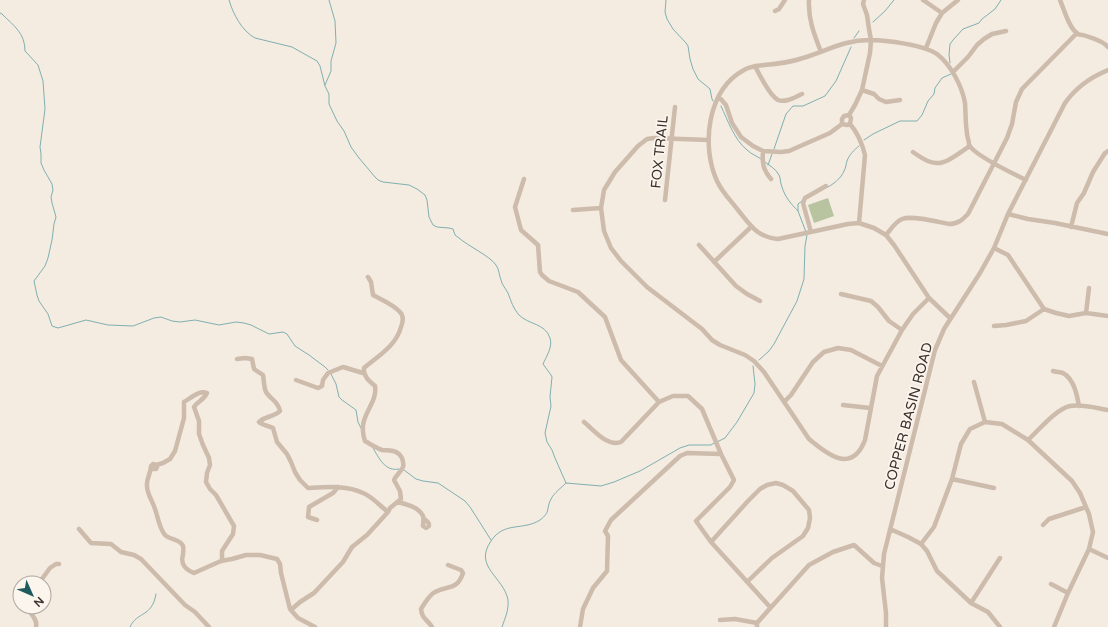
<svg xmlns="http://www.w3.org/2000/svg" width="1108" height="627" viewBox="0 0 1108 627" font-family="'Varela Round',sans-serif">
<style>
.green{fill:#b8c4a0}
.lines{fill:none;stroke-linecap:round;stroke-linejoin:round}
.stream{stroke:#7fb0b2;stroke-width:1}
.minor{stroke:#cdbbac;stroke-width:4.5}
.labels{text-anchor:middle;stroke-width:3.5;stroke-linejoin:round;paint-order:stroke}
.street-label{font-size:14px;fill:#3b302b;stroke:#fbf5ee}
</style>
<rect width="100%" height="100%" fill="#f4ebe1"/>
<path class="green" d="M 828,198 L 834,216 L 814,223 L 808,205 Z"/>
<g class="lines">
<path class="stream" d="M 229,0 C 233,14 242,31 255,38 L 292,47 L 317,61 L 320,66 L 325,86 L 329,94 L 329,104 L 337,121 L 344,131 L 351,147 L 359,158 L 375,177 L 378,180 L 383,182 L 409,185 L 417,189 L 425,195 L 427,200 L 429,217 L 433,225 L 437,227 L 449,228 L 453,229 L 455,235 L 459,238 C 468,246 490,256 496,265 C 499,269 499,275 501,280 C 502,285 506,289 508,293 C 511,301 513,308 519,315 C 529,325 545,323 550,338 C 553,347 546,357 543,364 L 551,375 L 552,377 L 550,397 L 551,406 L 545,433 L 547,442 L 552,450 L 555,458 L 566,483
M 666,0 L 665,12 L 667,19 L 673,29 L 686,43 L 688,46 L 690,59 L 693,69 L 698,79 L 710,89 L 712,99 L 713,101
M 0,13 L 2,14 C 14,26 25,33 25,51 L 38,65 L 43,81 L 45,109 L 40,147 L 41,154 L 41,163 L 44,170 L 52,184 L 53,190 L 51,197 L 52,203 L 56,217 L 54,224 L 52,240 L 48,258 L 45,266 L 34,281 L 37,295 L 39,301 L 48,314 L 52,326 L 58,328 L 86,320 L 108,325 L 133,326 L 154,318 L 161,317 L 172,321 L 180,322 L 195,320 L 219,325 L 236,322 L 244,323 L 251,325 L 269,334 L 283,332 L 287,334 L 295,346 L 309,355 L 325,367 L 328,370
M 873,22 L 885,11 L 894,0
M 854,38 L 859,31
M 950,63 L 949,55 L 950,44 L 953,40 L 963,29 L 979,23 L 982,19 L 995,9 L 1001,0
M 325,85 L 331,71 L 331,61 L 336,43 L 335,21 L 329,0
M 721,106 C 728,121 734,139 747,150 C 751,154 757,156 761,159
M 864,140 L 873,134 L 900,121 L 917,121 L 922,115 L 928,101 L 934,94 L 935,88 L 942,78 L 951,74
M 774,149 L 786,114 L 793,106 L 803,106 L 825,96 L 836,81 L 851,47
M 765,162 C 770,166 776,169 779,175 C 781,179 780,183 782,187 C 785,197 791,204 798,211
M 768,165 L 772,154
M 828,187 C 835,183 841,178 844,171 C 846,168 846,164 847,161 C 849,155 854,150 859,146
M 802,201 L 798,204 L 798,211 L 806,232
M 759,360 L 769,351 L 774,344 L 797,301 L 804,279 L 805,246 L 807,235
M 331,374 L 336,384 L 339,397 L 342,400 L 356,410 L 358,422 L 361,428
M 717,442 L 725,438 L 737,422 L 754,393 L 755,384 L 753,366
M 373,448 C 379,458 385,472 399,469
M 404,470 L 416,479 L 423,481 L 438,483 L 465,501 L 470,507 L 491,540
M 130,627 C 137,611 152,618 156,594
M 502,627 C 505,618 509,610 508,600 C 504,577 473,567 491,541 C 504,521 523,531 540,520 C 551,512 546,508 551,499 C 554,493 561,488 566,483 L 601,486 L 614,482 L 640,471 L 680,448 L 689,445 L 711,445 L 714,443"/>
<path class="minor" d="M 809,0 C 808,19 814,34 821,52
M 923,0 L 942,13
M 1060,0 C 1064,9 1069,28 1077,33 C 1078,35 1081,35 1083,35 C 1091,38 1102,40 1108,47
M 775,11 L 779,9 L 785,0
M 926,48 L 936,23 L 942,13 L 958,0
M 755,66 C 759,74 770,96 778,100 C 786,103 795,97 802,94
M 953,72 L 968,57 L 977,45 L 984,39 L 992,34 L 1006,31
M 862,90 L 874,94 L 879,99 L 886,102 L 900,100
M 719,97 L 726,105 L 732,123 L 741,137 L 753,146 L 763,151 L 781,152 L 789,151 L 830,133 L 842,124 L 842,119 L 844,116 L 849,115
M 849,115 L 855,105 L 862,90 L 870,53 L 871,40 L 869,29 L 867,15 L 863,4 L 864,0
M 842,124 L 847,125 L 850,124 L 851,118 L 849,115
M 850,124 C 858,133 862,143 865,155 L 859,223
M 708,140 L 654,138 L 647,139 L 638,146 L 615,172 L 604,190 L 601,208 L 604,231 L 611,248 L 621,261 L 647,287 L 702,329 L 712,340 L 720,345 L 745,355 L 754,361 L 764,372 L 809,439 C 828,455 852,474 865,440 L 877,376 L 902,330 L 913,314 L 929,298
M 763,151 C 762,163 763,170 771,179
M 913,152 C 919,156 927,163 936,163 C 947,164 960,152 970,146
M 524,179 L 515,207 L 521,230 L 538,245 L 540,272 L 542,275 L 549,281 L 578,292 L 605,317 L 621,360 L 659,402 L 673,396 L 688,396 L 702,409 L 721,454 L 734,480 L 730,487 L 696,521 L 711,542 L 770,607
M 665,200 L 675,107
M 573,210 L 601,208
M 1008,214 L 1028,219 L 1055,223 L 1108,234
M 1071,227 L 1077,203 L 1084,193 L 1093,172 L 1105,153 L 1108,151
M 811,232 L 803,203 L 805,198 L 826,186
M 886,235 C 891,229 895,222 902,219 C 912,215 938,222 949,224 C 958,224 962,220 968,214 L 1007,138 L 1012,124 L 1016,102 L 1022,89 L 1077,33
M 699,245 L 736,286 L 747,294 L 760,301
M 994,248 L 1008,255 L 1044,309 L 1056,313 L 1069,316 L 1086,313 L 1108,316
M 714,262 L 751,227
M 368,277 L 371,282 L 373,295 C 382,300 393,304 400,312 C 404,316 403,322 401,327 C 396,346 378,356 364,368 C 363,376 369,381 375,386 C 378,406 356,415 365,441 C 370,444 376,448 382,450 C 390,451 397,449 402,458 C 403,461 404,464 403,467 C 401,472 396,475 394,480 L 400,491 L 401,499 L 390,508 L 388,512
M 841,294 L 871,301 L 878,307 L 889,321 L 902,330
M 1086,313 L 1089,288
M 950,318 L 929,298 L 894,245 L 886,235 L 874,228 L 859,223 L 848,224 L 778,239 C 757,237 751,226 738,210 C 731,201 722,192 717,181 C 701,146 707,90 744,70 C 750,66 757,66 764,65 C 777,64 791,62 803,58 C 827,51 843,40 870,40 C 886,40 924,45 937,54 C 951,65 962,86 965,103 C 966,116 965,126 968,139 C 969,141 969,144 969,145 C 975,156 1014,174 1026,180
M 994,326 L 1006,325 L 1026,321 L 1044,309
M 237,359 L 245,358 L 252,359 L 254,369 L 263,375 C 264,381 264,388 266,392 C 271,400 278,401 280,411 C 274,417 265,416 259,422 C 262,425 269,426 273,428 L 277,442 L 287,454 L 291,462 L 295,472 L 300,480 L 308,488 C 326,487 347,485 363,493 C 373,497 380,506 388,512 L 367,535 L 352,547 L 343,562 L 314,593 L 300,602 L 292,609
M 1053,371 C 1056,372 1060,372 1063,373 C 1074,379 1077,395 1079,406
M 296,380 L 318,388 L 322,386 L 323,380 L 328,373 L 343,367 L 363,373
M 974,382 L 985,422
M 784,402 L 791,395 L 813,362 L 824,352 L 838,348 L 851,350 L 882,366
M 843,405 L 870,408
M 584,422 C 594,430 607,447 621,442 L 659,402
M 985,422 L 1002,424 L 1028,440 L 1072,481 L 1080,493 L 1089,514 L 1093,532 L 1089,549 L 1068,593 L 1054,627
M 1028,440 C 1039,430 1056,409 1070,406 C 1082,404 1096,408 1108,410
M 156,465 L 163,463 L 170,459 L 175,451 L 184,418 L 184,402 C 191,398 199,390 207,393 C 204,400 198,401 194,407 L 199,421 L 199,434 L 203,445 L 209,458 L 210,465 L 207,473 L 206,482 L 210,489 L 216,495 L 234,526 L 233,534 L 222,551 L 222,561
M 151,469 L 156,469 L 157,467 L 156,465 L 153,464 L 151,466 C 151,473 146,479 147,486 C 147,494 153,502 155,509 C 158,517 159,528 165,535 C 170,540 180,539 183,546 C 184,549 183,552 183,555 C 180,564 186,570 194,573 L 221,561 L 232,559 L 246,555 L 260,555 L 277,559 L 280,564 L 281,573 L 290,609 L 298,618 L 315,627
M 952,479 L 994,488
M 397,502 C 406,504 419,507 423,516 C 424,519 423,523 423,526 L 426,528 L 429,526 C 429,522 427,521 424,519
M 317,520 L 308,517 L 309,507 L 333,493 L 338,487
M 1043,525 L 1049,519 L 1086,507
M 79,529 L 91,543 L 111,544 L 121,552 L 134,555 L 141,559 L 185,605 L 195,612 L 209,627
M 890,529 L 908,537 L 921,544 L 927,551 L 937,571 L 971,603 L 988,612 L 1000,627
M 711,542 L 748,501 L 760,489 L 767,485 L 776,483 L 783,485 L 793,491 L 809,510 L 810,518 L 808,528 L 803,536 L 772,558 L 747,582
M 921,544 L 934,527 L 952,479 L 961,444 L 970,429 L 985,422
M 1089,549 L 1108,558
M 39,583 L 50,568 L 56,564 L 59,564
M 1051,584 L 1068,593
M 971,603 L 1000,558
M 27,607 C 30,614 38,619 36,627
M 720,620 L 735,619 L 757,623
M 432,627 C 427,619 422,619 421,609 C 425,603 429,595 435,592 C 448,585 457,591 463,573 L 461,570 L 448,565
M 580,627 L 583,609 L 593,588 L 607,571 L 608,536 L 605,531 L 611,520 L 680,456 L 687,453 L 721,454
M 757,627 L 757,623 L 809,565 L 833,552 L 854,545 L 874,563 L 882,566
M 886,627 L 886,613 L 882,578 L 884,554 L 935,350 L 944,329 L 980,273 L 994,248 L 1008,214 L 1065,103 C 1076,87 1091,77 1108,70"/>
</g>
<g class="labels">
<g class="street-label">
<text transform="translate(659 152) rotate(-84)" y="5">FOX TRAIL</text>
<text transform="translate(908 416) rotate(-75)" y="5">COPPER BASIN ROAD</text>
</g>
</g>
<g transform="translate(32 595) rotate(135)"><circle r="19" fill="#fbf5ee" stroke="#aea6a0"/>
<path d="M0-3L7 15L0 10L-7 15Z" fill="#1f5a5e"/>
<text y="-6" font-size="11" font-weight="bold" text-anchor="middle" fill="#3b302b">N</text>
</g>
</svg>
